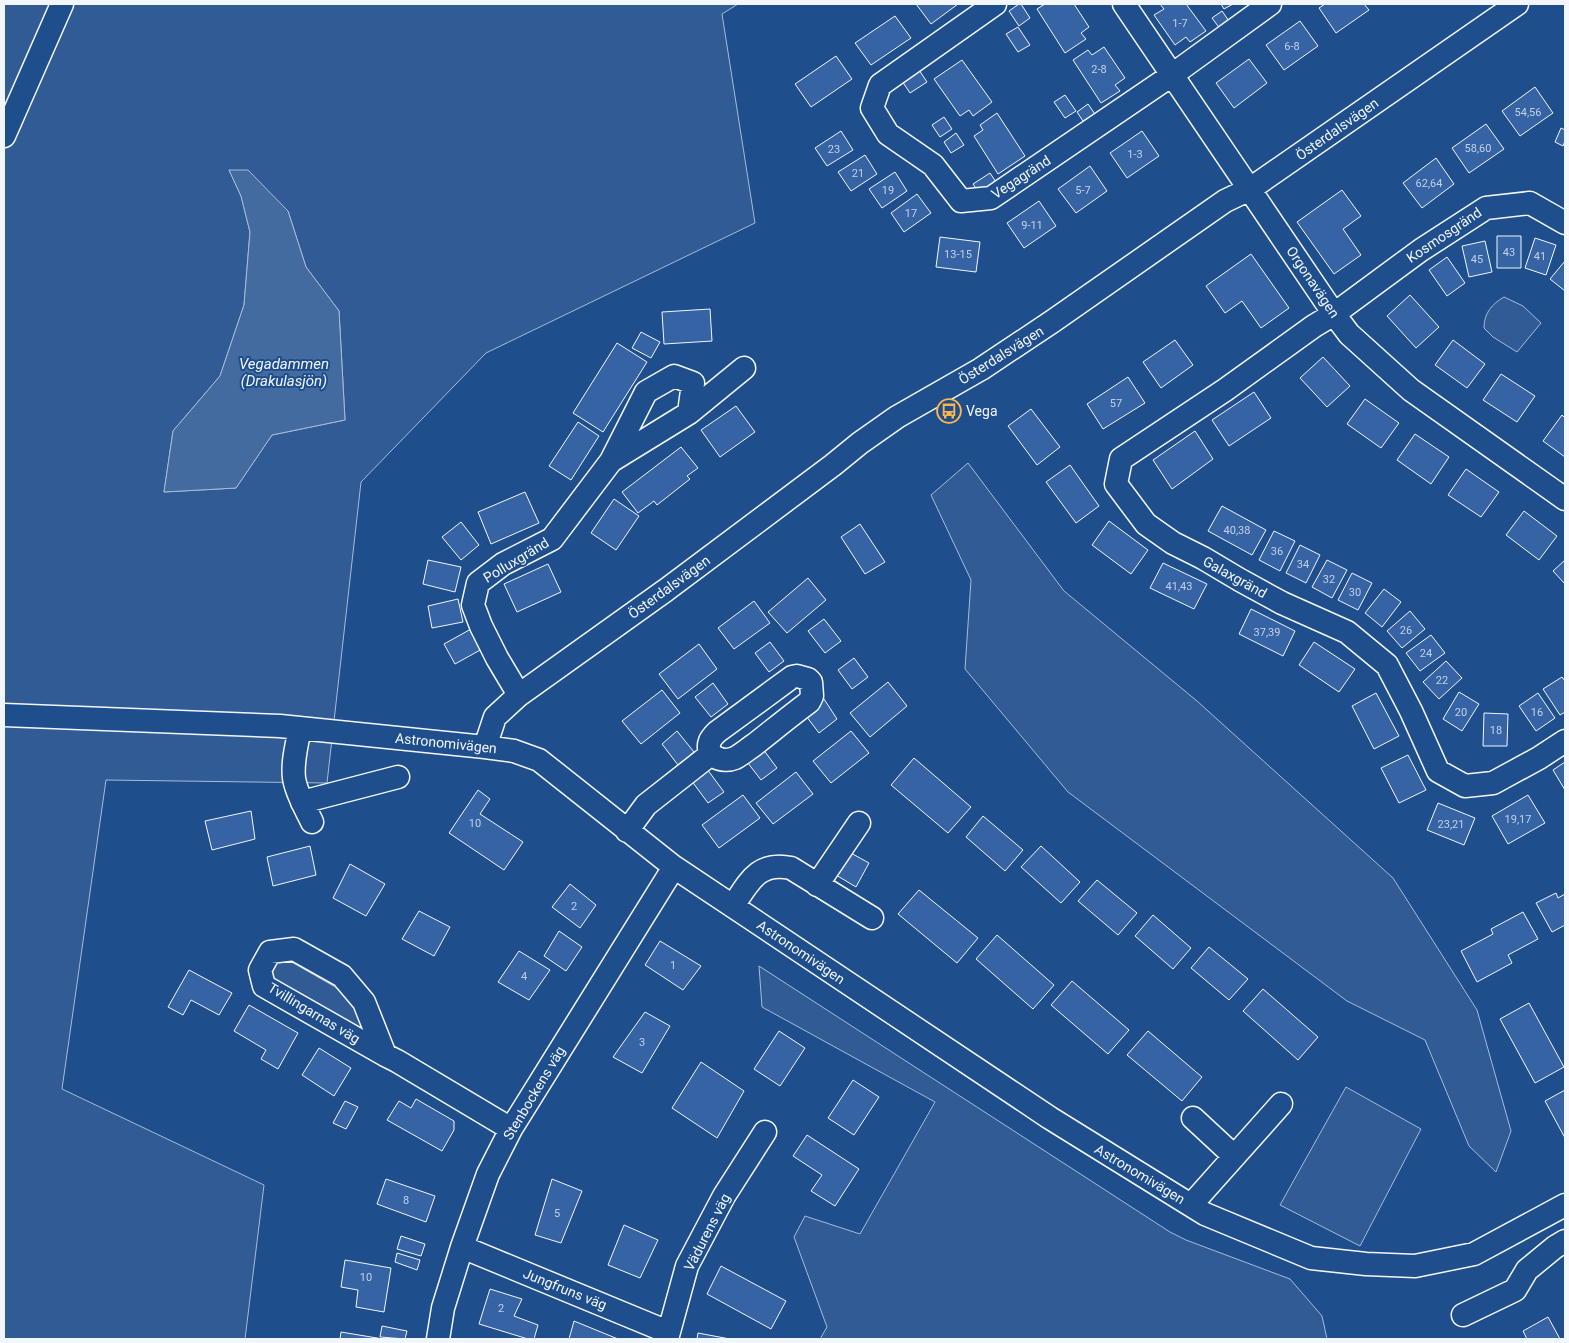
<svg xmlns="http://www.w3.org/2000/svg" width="1569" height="1343" viewBox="0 0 1569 1343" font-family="Roboto,sans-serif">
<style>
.green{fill:#305b95;stroke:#a8bbd7;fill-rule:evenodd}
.water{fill:#446ba0;stroke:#a8bbd7}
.building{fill:#3563a3;stroke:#f2f6ff}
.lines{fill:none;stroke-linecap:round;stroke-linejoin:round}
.minor-casing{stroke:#f2f6ff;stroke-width:25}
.minor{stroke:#1f4e8c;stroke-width:22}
.labels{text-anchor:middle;stroke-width:4;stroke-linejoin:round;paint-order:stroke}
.number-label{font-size:11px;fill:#c3d1e8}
.street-label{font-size:14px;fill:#f2f6ff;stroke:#1f4e8c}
.poi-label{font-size:14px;fill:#f2f6ff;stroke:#1f4e8c;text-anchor:start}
.water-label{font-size:15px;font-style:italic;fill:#f2f6ff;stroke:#1f4e8c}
</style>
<rect width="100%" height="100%" fill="#1f4e8c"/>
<path class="green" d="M 4,4 L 738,4 L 722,14 L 755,223 L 486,353 L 361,482 L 327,783 L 106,780 L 62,1089 L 264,1185 L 245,1339 L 4,1339 ZM 229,170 L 288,211 L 306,267 L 339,311 L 345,420 L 272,435 L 236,488 L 164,492 L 173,431 L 220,376 L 244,305 L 250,232 L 241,196 Z
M 1504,297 L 1523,306 L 1541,323 L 1517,352 L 1493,337 L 1484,328 C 1484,313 1492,304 1504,297 Z
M 968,463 L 1064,591 L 1197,701 L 1393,878 L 1477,1010 L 1511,1131 L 1496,1172 L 1469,1146 L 1425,1040 L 1347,1001 L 1068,792 L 965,669 L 971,580 L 931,495 Z
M 272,959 L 288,960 L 351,996 L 365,1026 L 362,1030 L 270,983 Z
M 759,966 L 1170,1232 L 1186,1240 L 1290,1279 L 1322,1316 L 1327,1339 L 820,1339 L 827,1327 L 794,1237 L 805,1216 L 860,1234 L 935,1102 L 762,1007 Z
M 1346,1087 L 1421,1129 L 1360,1246 L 1280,1205 Z"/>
<path class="water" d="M 229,170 L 248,170 L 288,211 L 306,267 L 339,311 L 345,420 L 272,435 L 236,488 L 164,492 L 173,431 L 220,376 L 244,305 L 250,232 L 241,196 Z"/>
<path class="building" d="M 916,4 L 958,4 L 931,24 Z
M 1019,4 L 1021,4 L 1030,18 L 1019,26 L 1009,11 Z
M 1045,4 L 1074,4 L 1089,27 L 1081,33 L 1086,39 L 1065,53 L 1037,9 Z
M 1160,4 L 1186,4 L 1206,31 L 1190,42 L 1186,37 L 1175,45 L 1154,15 L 1164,9 Z
M 1221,4 L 1233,4 L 1224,9 Z
M 1325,4 L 1364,4 L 1369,10 L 1336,33 L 1319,8 Z
M 1222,11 L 1231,24 L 1221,30 L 1212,18 Z
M 895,16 L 911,38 L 871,65 L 855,43 Z
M 1300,21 L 1318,46 L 1284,70 L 1266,45 Z
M 1018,27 L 1030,45 L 1018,52 L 1006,34 Z
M 1104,47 L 1125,78 L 1115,85 L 1120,91 L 1101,103 L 1073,60 L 1088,50 L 1092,55 Z
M 836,56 L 852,79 L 811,107 L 795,84 Z
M 1249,59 L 1267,83 L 1234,108 L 1216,83 Z
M 962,60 L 992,102 L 973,116 L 969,110 L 960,116 L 934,79 Z
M 919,70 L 927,82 L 910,93 L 902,81 Z
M 1535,87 L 1553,113 L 1520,136 L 1502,111 Z
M 1065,95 L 1076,111 L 1065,118 L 1054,102 Z
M 1088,104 L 1097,117 L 1085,124 L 1077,112 Z
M 997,113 L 1025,156 L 998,174 L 974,136 L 983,130 L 980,125 Z
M 944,117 L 952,129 L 940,137 L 932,125 Z
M 1486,124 L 1504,149 L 1469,173 L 1452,148 Z
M 1561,128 L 1565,130 L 1565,141 L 1563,146 L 1555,142 Z
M 841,131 L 853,150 L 827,166 L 815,148 Z
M 1142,131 L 1159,156 L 1127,178 L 1110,153 Z
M 956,133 L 964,145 L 951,153 L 944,142 Z
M 865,155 L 877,174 L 851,191 L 838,172 Z
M 1436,158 L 1454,184 L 1422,208 L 1403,183 Z
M 1090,166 L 1107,191 L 1076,213 L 1058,189 Z
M 895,172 L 907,191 L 882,208 L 869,189 Z
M 990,173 L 998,185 L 981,196 L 973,184 Z
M 1342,190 L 1361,216 L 1343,229 L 1361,255 L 1334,274 L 1297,222 Z
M 917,194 L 931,213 L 904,232 L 891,213 Z
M 1039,201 L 1056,226 L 1024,248 L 1007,223 Z
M 1497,236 L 1521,236 L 1521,268 L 1497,268 Z
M 940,237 L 980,242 L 976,272 L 936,267 Z
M 1535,238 L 1556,245 L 1546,275 L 1525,268 Z
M 1485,241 L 1492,272 L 1469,277 L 1462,246 Z
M 1251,254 L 1289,308 L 1261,328 L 1242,301 L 1225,313 L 1206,286 Z
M 1447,257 L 1465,283 L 1447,296 L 1429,270 Z
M 1565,261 L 1565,291 L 1550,279 Z
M 1410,295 L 1439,327 L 1416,348 L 1387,316 Z
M 710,309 L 712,341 L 664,344 L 662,312 Z
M 641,332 L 660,342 L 651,358 L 632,348 Z
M 1175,340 L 1193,365 L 1161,388 L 1143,362 Z
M 1453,340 L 1485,364 L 1467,388 L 1435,365 Z
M 617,343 L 647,362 L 603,432 L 573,413 Z
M 1323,357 L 1350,386 L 1327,407 L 1300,378 Z
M 1501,374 L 1535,396 L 1517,422 L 1483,400 Z
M 1128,377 L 1145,403 L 1103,429 L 1087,404 Z
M 1254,392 L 1271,418 L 1229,446 L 1212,420 Z
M 1365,399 L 1399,423 L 1381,448 L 1347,424 Z
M 736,406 L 755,432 L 720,457 L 701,430 Z
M 1031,409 L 1060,447 L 1037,465 L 1008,426 Z
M 1562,415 L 1565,418 L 1565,457 L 1543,441 Z
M 578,422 L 599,436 L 571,480 L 549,466 Z
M 1195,431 L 1213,459 L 1172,489 L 1153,460 Z
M 1415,434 L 1449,457 L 1431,484 L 1397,460 Z
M 681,447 L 698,468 L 687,476 L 690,479 L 657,505 L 654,501 L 638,513 L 622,492 Z
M 1070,465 L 1099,506 L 1076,523 L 1046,482 Z
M 1466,469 L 1499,492 L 1481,517 L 1448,495 Z
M 525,492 L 539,523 L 491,544 L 478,512 Z
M 614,499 L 639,516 L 616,550 L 591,533 Z
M 1222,506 L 1266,530 L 1252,555 L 1208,531 Z
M 1524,511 L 1557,536 L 1539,560 L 1506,535 Z
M 1109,521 L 1148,550 L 1131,574 L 1092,545 Z
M 461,522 L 479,545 L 461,560 L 442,537 Z
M 860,524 L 885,562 L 865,574 L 841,537 Z
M 1274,531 L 1295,541 L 1280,571 L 1259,560 Z
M 1300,545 L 1320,555 L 1306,583 L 1286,573 Z
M 428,560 L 461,567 L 455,592 L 423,584 Z
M 1327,560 L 1347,570 L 1332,598 L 1312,587 Z
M 1565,560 L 1565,584 L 1553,571 Z
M 1163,563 L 1207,584 L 1194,609 L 1150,588 Z
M 548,564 L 561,592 L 517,612 L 504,584 Z
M 1352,573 L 1372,583 L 1358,610 L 1338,600 Z
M 808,578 L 826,600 L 787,633 L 768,612 Z
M 1384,589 L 1401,602 L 1382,627 L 1365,613 Z
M 458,599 L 463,622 L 432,628 L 428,606 Z
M 754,601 L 770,623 L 734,649 L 718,628 Z
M 1251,609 L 1295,631 L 1283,656 L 1239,634 Z
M 1410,611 L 1425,629 L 1402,648 L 1387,631 Z
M 824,619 L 841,641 L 825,653 L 808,631 Z
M 471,629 L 482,649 L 455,664 L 444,644 Z
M 1431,635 L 1445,653 L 1420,671 L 1406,653 Z
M 770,642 L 784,661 L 769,672 L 755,653 Z
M 1314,642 L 1355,669 L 1339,692 L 1299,665 Z
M 699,644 L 717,669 L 678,699 L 659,674 Z
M 854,658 L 868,677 L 852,689 L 838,670 Z
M 1446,661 L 1462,678 L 1439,699 L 1423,682 Z
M 1562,677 L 1565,681 L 1565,712 L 1560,715 L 1543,689 Z
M 888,682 L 907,706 L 870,737 L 850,713 Z
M 713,683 L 728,704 L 711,717 L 695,697 Z
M 662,690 L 680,713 L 641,744 L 622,721 Z
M 1459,692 L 1479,704 L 1462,731 L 1443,719 Z
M 1376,693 L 1399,736 L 1374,749 L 1352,706 Z
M 1538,693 L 1555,718 L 1536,731 L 1519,706 Z
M 822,696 L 837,719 L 819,733 L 803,712 Z
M 1484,713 L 1508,714 L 1507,746 L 1483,746 Z
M 677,731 L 694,752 L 678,765 L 662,744 Z
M 851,731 L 869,753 L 831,783 L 813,761 Z
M 760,745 L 777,768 L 761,780 L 744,758 Z
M 1408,755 L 1426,790 L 1399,803 L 1381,768 Z
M 914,758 L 971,807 L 948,833 L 891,785 Z
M 1565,762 L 1565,790 L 1553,770 Z
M 707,769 L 724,792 L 708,803 L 691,780 Z
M 796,772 L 813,794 L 773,824 L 756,803 Z
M 478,790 L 490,799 L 480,814 L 523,842 L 504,870 L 449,833 Z
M 743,795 L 760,818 L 719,848 L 702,825 Z
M 1528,795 L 1545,823 L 1508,844 L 1492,816 Z
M 1438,803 L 1475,818 L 1464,845 L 1427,830 Z
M 251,811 L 255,839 L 212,850 L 205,821 Z
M 983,816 L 1023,850 L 1005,871 L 966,837 Z
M 310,846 L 316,875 L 273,886 L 267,857 Z
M 1041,846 L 1080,882 L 1061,903 L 1021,867 Z
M 849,852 L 869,863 L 856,887 L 836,875 Z
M 350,864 L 385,884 L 366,916 L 333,898 Z
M 1097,880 L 1137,913 L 1118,935 L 1078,901 Z
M 570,884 L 596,905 L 580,928 L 552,907 Z
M 919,890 L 978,938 L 957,963 L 898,914 Z
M 1556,893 L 1558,898 L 1565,894 L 1565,925 L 1552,932 L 1536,903 Z
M 419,911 L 450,927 L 434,956 L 402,939 Z
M 1523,912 L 1538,939 L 1508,955 L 1512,963 L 1477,982 L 1461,951 L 1493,934 L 1491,929 Z
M 1153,915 L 1191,948 L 1173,969 L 1135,936 Z
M 559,931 L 582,947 L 566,971 L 544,956 Z
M 997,935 L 1054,985 L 1033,1009 L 976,959 Z
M 660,941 L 701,966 L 683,990 L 645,965 Z
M 1209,947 L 1248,979 L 1229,1000 L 1191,968 Z
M 519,951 L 550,970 L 529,1000 L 498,982 Z
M 189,970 L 232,993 L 219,1015 L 191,1000 L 183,1015 L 168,1007 Z
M 1072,981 L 1129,1030 L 1108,1054 L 1051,1005 Z
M 1263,989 L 1318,1037 L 1298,1060 L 1243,1011 Z
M 1529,1003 L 1564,1067 L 1535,1083 L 1500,1019 Z
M 249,1005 L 298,1033 L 278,1069 L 261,1059 L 266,1050 L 234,1031 Z
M 645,1012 L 670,1026 L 642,1073 L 613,1057 Z
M 779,1031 L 805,1048 L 780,1086 L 754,1069 Z
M 1148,1031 L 1202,1077 L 1182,1101 L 1127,1055 Z
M 319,1048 L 351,1068 L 334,1096 L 302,1075 Z
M 701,1062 L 744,1091 L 717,1138 L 672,1108 Z
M 853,1080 L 879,1097 L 854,1135 L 828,1118 Z
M 1565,1090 L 1565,1138 L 1545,1101 Z
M 416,1099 L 454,1121 L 454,1130 L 442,1151 L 387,1120 L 399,1101 L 411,1108 Z
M 345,1101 L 358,1107 L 346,1129 L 333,1123 Z
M 807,1135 L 859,1169 L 835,1206 L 811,1191 L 822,1175 L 793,1156 Z
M 386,1179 L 435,1196 L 426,1222 L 377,1204 Z
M 552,1179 L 582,1191 L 561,1243 L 535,1235 Z
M 624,1225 L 658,1240 L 640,1278 L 608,1265 Z
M 401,1236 L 425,1244 L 421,1256 L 397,1249 Z
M 397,1253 L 420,1260 L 417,1270 L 395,1262 Z
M 345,1260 L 391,1268 L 384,1312 L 356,1307 L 358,1290 L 341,1287 Z
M 721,1266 L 786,1301 L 771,1329 L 707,1294 Z
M 490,1289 L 522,1299 L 514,1316 L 538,1325 L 534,1339 L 528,1339 L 479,1324 Z
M 1548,1317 L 1560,1339 L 1527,1339 L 1523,1331 Z
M 574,1321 L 618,1339 L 569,1339 Z
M 382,1326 L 407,1331 L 405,1339 L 380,1337 Z
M 341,1332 L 383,1339 L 340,1339 Z
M 698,1333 L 730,1339 L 697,1339 Z"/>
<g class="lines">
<g class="minor-casing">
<path id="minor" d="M 995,4 L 880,85 L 872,108 L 888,134 L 933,165 L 961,201 L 991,198 L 1172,75 L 1270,4
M 1124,4 L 1334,314 L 1349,334 L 1411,390 L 1565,499
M 4,136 L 62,4
M 1565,223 L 1530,203 L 1486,208 L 1421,250 L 1334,314 L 1314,326 L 1225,390 L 1121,459 L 1116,484 L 1146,524 L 1173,543 L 1203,558 L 1240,580 L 1282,603 L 1347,632 L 1387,665 L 1411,711 L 1438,771 L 1465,786 L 1493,783 L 1539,758 L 1565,741
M 689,413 L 744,368
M 797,676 L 808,679 L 811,682 L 812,696 L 809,702 C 790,716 772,731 754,745 C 748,749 741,755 735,758 C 723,763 704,757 710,741 C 711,738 715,734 717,732 L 792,677 Z
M 519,695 L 497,658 L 481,626 L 473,605 L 478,583 L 503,564 L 552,539 L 611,461 L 689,413 L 693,383 L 674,376 L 646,392 L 611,461
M 4,715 L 280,726 L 485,747 L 514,751 L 539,760 L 674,867 L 1050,1118 L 1205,1214 L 1311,1258 L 1366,1264 L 1415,1266 L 1474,1254 L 1565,1205
M 300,728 C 297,744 292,762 294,778 C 296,793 306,809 312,822
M 485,747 L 495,717 L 519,695 L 666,590 L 833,465 L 860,443 L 897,417 L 981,369 L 1053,321 L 1225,201 L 1250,189 L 1517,4
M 302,802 L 398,777
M 627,831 L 646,805 L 711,754
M 817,885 L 859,823
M 733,906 C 749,882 758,861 791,868 L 872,918
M 385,1055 L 364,1002 L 342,976 L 294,949 L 270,952 L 260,970 L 264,986 L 385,1055 L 397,1061 L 511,1129
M 1193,1118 L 1234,1156
M 1191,1205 L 1281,1104
M 462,1247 L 668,1332
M 1463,1315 L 1515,1290 L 1527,1270 L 1555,1247 L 1565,1241
M 438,1339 L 443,1308 L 462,1247 L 488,1174 L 511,1129 L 674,867
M 667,1339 L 687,1266 L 724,1196 L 765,1132"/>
</g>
<use href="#minor" class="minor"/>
</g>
<defs>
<g id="bus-ring" transform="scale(1.25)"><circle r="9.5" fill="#1f4e8c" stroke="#ffb74d" stroke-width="1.5"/><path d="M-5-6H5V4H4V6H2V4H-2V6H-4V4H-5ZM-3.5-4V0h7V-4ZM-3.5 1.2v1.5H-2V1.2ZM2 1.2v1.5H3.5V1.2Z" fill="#ffb74d"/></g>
</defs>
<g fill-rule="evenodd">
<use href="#bus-ring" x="949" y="411"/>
</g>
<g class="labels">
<g class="number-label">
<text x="1180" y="27">1-7</text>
<text x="1292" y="50">6-8</text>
<text x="1099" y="73">2-8</text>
<text x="1528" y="116">54,56</text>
<text x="1478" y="152">58,60</text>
<text x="834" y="153">23</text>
<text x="1135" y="158">1-3</text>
<text x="858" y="177">21</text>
<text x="1429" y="187">62,64</text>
<text x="888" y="194">19</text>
<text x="1083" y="194">5-7</text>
<text x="911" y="217">17</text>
<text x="1032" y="229">9-11</text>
<text x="1509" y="256">43</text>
<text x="958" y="258">13-15</text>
<text x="1540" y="260">41</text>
<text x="1477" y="263">45</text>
<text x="1116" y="407">57</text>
<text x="1237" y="534">40,38</text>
<text x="1277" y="555">36</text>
<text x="1303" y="568">34</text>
<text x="1329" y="583">32</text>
<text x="1179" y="590">41,43</text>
<text x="1355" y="596">30</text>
<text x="1406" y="634">26</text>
<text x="1267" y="636">37,39</text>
<text x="1426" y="657">24</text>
<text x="1442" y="684">22</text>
<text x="1461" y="716">20</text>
<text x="1537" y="716">16</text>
<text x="1496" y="734">18</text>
<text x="1518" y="823">19,17</text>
<text x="475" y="827">10</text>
<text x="1451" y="828">23,21</text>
<text x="574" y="910">2</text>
<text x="673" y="969">1</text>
<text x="524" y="980">4</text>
<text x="642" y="1046">3</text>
<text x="406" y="1204">8</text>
<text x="557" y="1217">5</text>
<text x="366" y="1281">10</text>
<text x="501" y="1312">2</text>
</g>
<g class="street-label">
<text transform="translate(1337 129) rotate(-35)" y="5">Österdalsvägen</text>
<text transform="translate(1021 177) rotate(-33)" y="5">Vegagränd</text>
<text transform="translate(1444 235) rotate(-34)" y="5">Kosmosgränd</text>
<text transform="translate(1313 282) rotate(56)" y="5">Orgonavägen</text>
<text transform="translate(1001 355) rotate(-32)" y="5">Österdalsvägen</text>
<text transform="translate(516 560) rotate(-31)" y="5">Polluxgränd</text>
<text transform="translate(1235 577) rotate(29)" y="5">Galaxgränd</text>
<text transform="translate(669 587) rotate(-36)" y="5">Österdalsvägen</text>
<text transform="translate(446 743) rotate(6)" y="5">Astronomivägen</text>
<text transform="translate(801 952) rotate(34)" y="5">Astronomivägen</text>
<text transform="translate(314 1013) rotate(31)" y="5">Tvillingarnas väg</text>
<text transform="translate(534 1093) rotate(-59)" y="5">Stenbockens väg</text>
<text transform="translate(1140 1174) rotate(31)" y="5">Astronomivägen</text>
<text transform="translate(707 1232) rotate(-63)" y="5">Vädurens väg</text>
<text transform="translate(565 1289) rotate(22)" y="5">Jungfruns väg</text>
</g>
<g class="poi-label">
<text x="966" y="416">Vega</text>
</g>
<g class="water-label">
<text x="284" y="369">Vegadammen<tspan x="284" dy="17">(Drakulasjön)</tspan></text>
</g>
</g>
<rect width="1569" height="1343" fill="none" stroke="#f2f6ff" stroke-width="10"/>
</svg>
